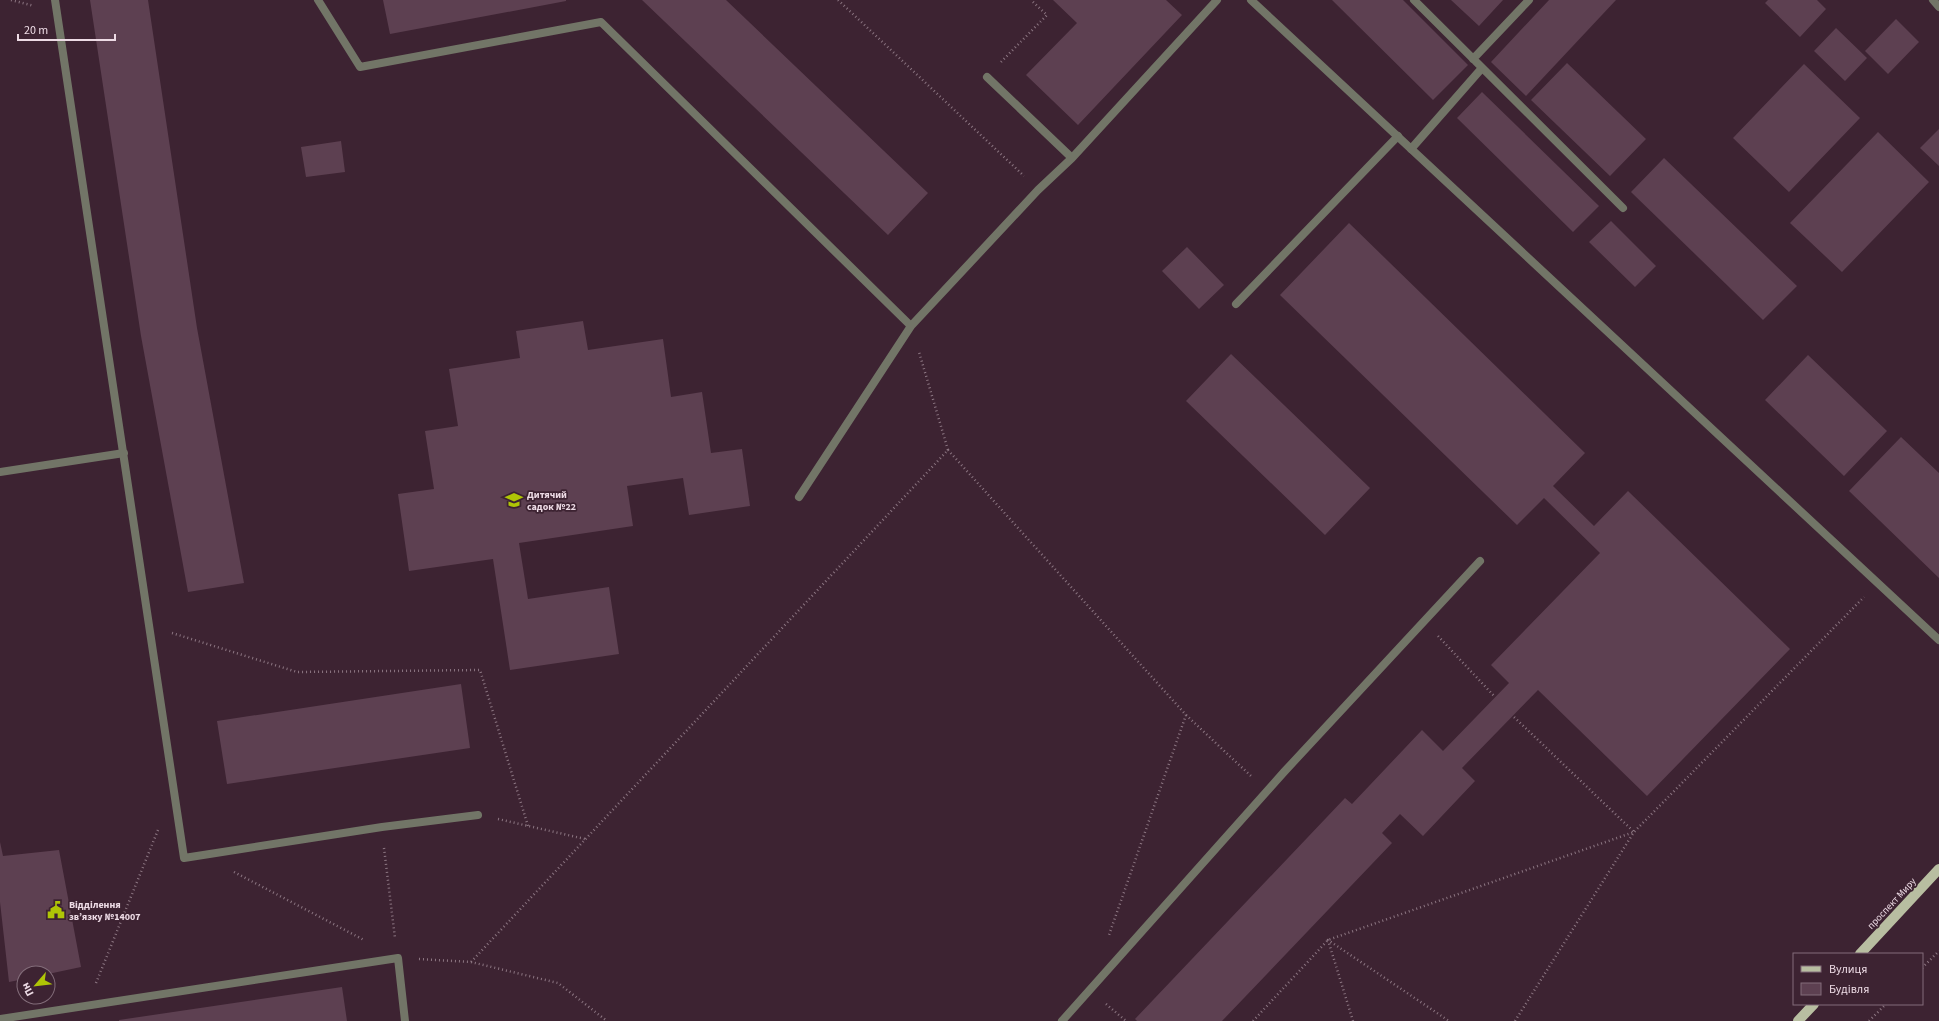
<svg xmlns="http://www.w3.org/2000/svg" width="1939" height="1021" viewBox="0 0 1939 1021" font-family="'Source Sans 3',sans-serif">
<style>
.building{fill:#5d4051}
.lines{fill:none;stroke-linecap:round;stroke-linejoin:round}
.path{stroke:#8c7682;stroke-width:2.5;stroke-dasharray:1 3;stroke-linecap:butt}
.service{stroke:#727567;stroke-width:8}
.minor{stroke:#727567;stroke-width:8}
.primary{stroke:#b8bea1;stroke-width:10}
.labels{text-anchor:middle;stroke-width:3.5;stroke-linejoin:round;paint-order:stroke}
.poi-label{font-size:10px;font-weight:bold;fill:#eddbe5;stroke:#3d2332;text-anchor:start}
.street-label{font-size:10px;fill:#eddbe5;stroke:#3d2332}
</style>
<rect width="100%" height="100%" fill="#3d2332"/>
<path class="building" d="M 90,0 L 148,0 L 197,328 L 244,583 L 188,592 L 141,336 Z
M 383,0 L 566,0 L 566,1 L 390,34 Z
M 642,0 L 726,0 L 928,193 L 888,235 Z
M 1053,0 L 1166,0 L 1182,15 L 1078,125 L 1026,75 L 1077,23 Z
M 1332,0 L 1403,0 L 1468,65 L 1433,100 Z
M 1451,0 L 1503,0 L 1479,26 Z
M 1549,0 L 1616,0 L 1526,96 L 1491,62 Z
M 1768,0 L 1817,0 L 1826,9 L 1800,37 L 1765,3 Z
M 1896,19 L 1919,42 L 1888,74 L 1865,51 Z
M 1836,28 L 1867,58 L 1845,81 L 1814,51 Z
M 1567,63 L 1646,139 L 1610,176 L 1531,100 Z
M 1804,64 L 1860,118 L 1789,192 L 1733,138 Z
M 1482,92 L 1599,206 L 1573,232 L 1457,118 Z
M 1939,129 L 1939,166 L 1920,148 Z
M 1878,132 L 1929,182 L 1842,272 L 1790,223 Z
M 341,141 L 345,172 L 306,177 L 301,147 Z
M 1664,158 L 1797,286 L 1763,320 L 1631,192 Z
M 1611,221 L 1656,266 L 1635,287 L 1589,242 Z
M 1349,223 L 1585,453 L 1553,486 L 1594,526 L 1628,491 L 1790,649 L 1647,796 L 1538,690 L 1462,768 L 1475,781 L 1423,836 L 1400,814 L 1382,833 L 1392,843 L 1222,1021 L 1137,1021 L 1135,1019 L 1345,798 L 1352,804 L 1422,730 L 1443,751 L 1509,683 L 1491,665 L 1600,553 L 1544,498 L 1517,525 L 1280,295 Z
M 1187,247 L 1224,285 L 1199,309 L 1162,271 Z
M 583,321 L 588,350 L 663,339 L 671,397 L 702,392 L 711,453 L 742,449 L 750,506 L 689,515 L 683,478 L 627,486 L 633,526 L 519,543 L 528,599 L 609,587 L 619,654 L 510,670 L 493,559 L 409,571 L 398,494 L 434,489 L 425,431 L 458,426 L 449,369 L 520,358 L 516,331 Z
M 1231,354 L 1370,488 L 1325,535 L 1186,401 Z
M 1808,355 L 1887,431 L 1844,476 L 1765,400 Z
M 1901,437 L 1939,473 L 1939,578 L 1849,491 Z
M 461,684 L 470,748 L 227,784 L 217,721 Z
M 0,842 L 3,856 L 59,850 L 81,967 L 48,974 L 24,973 L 24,979 L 9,982 L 0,902 Z
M 342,987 L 347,1021 L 119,1021 L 119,1020 Z"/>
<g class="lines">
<path class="path" d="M 11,0 L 34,6
M 838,0 L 1024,176
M 1001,62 L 1047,15 L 1031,0
M 948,450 L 1186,715 L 1109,935
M 172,633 L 297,672 L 480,670 L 528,826
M 1438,636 L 1495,697
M 1186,715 L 1252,777
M 498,819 L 585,839
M 384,848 L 395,938
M 234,872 L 364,940
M 419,959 L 471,962 L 558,983 L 607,1021
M 471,962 L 948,450 L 919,352
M 1922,968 L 1939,951
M 96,983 L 158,830
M 1106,1004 L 1126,1021
M 1253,1021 L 1328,940 L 1634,832 L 1513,716
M 1353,1021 L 1328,940 L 1449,1021
M 1515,1021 L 1634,832 L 1864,597
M 1869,1021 L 1886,1004"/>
<path class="service" d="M 55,0 L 184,858 L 382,827 L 478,815
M 318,0 L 360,67 L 601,22 L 911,326 L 1038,190 L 1072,158 L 1217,0
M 1414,0 L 1623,208
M 1933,0 L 1939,7
M 1473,59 L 1529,0
M 987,77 L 1072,158
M 1411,149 L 1482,68
M 1236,304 L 1398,136
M 0,472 L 124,453
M 799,497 L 911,326
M 0,1019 L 398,958 L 405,1021
M 1062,1021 L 1284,772 L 1480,561"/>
<path class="minor" d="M 1251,0 L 1939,640"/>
<path class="primary" d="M 1860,954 L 1939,869
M 1798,1021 L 1814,1004"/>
</g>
<defs>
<g id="school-bare" transform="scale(1.38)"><path d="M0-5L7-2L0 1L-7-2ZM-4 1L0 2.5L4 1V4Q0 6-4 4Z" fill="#afc506" stroke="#3d2332" stroke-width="2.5" paint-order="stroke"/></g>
<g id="civic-bare" transform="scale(1.38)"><path d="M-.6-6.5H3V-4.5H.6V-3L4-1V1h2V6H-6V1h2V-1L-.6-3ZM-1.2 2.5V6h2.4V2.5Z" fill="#afc506" stroke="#3d2332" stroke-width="2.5" paint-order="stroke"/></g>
</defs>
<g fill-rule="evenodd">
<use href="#school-bare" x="514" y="500"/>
<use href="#civic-bare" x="56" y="910"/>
</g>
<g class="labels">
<g class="poi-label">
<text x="527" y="498">Дитячий<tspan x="527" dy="12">садок №22</tspan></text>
<text x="69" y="908">Відділення<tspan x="69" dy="12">зв’язку №14007</tspan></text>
</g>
<g class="street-label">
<text transform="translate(1891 903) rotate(-47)" y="4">проспект Миру</text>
</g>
</g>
<rect x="1793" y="953" width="130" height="52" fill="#3d2332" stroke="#836d7a"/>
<rect x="1801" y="966" width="20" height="6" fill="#b8bea1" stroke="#836d7a"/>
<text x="1829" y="973" font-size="12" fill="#eddbe5">Вулиця</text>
<rect x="1801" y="983" width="20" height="12" fill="#5d4051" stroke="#836d7a"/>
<text x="1829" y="993" font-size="12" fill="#eddbe5">Будівля</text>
<g transform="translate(36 985) rotate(242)"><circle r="19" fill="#3d2332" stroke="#836d7a"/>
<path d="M0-3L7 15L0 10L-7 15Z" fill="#afc506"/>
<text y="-6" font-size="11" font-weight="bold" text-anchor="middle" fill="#eddbe5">Пн</text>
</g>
<path d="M18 34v6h97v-6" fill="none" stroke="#eddbe5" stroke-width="2"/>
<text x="24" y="34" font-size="12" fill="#eddbe5" stroke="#3d2332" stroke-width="3" paint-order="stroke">20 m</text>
</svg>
